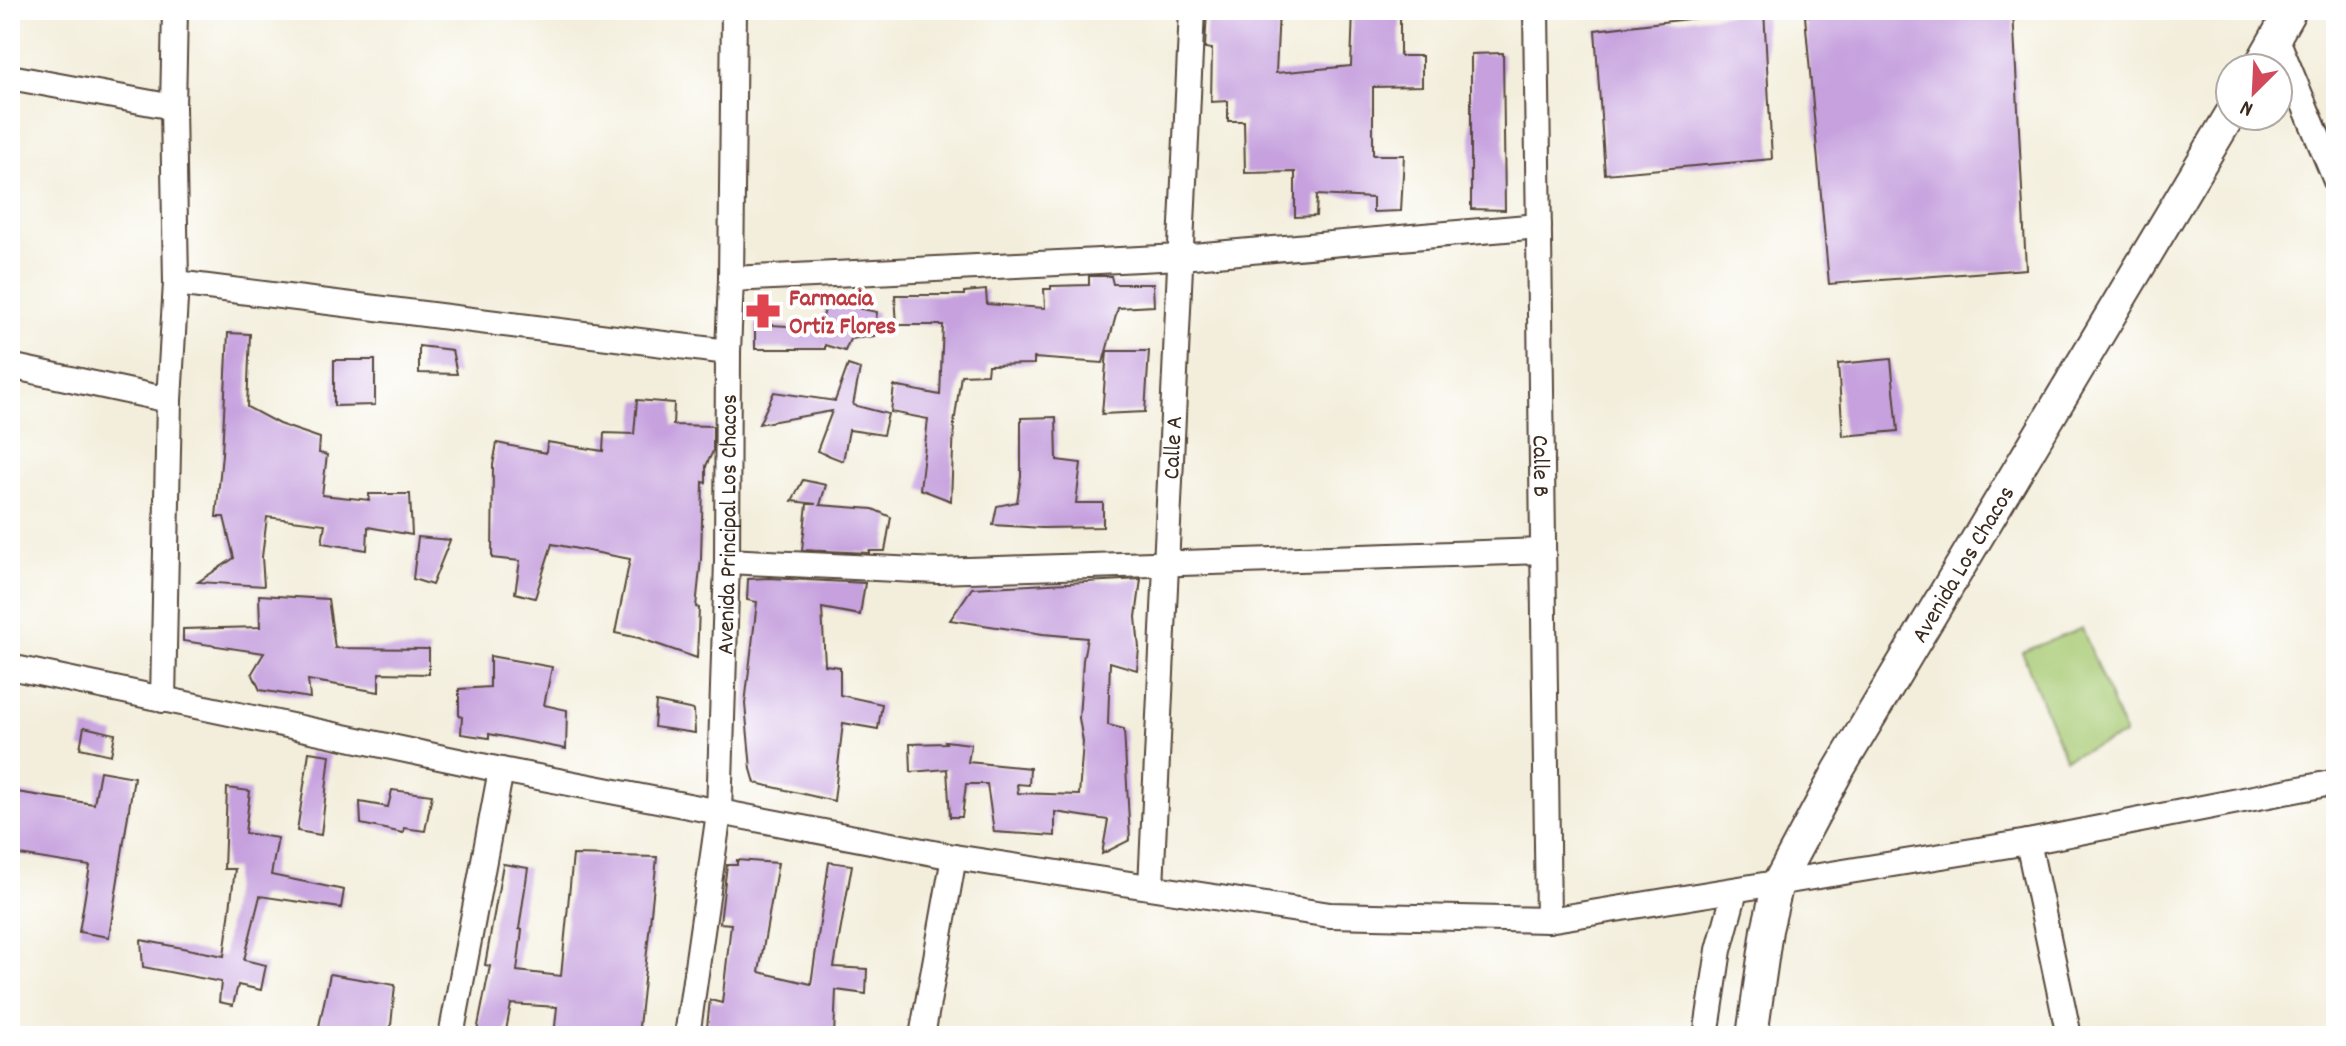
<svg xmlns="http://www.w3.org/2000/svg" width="2346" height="1046" viewBox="0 0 2346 1046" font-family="Dekko,sans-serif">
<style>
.green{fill:#a7ca73;stroke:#717a48;stroke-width:2}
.building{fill:#c6a1de}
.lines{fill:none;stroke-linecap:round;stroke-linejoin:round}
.minor-casing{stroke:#57473a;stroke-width:28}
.tertiary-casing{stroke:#57473a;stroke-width:34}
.minor{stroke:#fff;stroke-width:24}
.tertiary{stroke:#fff;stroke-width:30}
.labels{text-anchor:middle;stroke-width:8;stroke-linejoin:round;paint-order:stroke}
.health-label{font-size:24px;font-weight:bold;fill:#be3a42;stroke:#fff;text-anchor:start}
.street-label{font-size:24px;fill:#3b2a1e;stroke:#fff}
</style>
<rect width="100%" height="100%" fill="#fff"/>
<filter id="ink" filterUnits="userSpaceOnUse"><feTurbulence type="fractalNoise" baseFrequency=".0125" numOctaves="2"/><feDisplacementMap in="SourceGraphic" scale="16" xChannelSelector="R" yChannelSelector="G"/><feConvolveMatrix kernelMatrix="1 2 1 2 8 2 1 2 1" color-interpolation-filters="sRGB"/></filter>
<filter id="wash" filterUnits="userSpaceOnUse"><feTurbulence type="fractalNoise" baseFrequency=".006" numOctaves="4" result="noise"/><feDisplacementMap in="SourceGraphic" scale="32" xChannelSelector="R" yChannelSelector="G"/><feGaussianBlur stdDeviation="1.8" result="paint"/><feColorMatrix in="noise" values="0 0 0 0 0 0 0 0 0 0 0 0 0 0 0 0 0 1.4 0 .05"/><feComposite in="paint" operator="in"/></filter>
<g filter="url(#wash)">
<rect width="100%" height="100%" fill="#f3eedb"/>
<path class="green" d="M 2082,628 L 2125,735 L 2065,758 L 2022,652 Z"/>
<g id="blocks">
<path class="building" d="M 1207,10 L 1279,10 L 1276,73 L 1351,66 L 1353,10 L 1400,10 L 1400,56 L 1422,56 L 1422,86 L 1373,87 L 1373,155 L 1404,155 L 1401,211 L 1373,212 L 1373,198 L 1317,195 L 1316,216 L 1295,217 L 1295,172 L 1245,173 L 1244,121 L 1228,121 L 1228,101 L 1211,102 L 1212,49 L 1205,48 Z
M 1764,10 L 1772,159 L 1605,174 L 1595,30 Z
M 1853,10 L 2013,10 L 2026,269 L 1829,284 L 1805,16 Z
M 1503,53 L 1505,210 L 1471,209 L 1471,54 Z
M 1089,276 L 1111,276 L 1113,284 L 1153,284 L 1154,306 L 1118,308 L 1103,363 L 1034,358 L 1034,364 L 988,365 L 987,374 L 961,375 L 954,424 L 951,501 L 920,489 L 928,419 L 891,412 L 894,386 L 940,395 L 943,325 L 897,325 L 895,295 L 964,295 L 964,292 L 986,290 L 987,304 L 1045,308 L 1044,289 L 1051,289 L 1051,286 L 1089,285 Z
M 827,302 L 877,312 L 874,336 L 850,339 L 845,351 L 825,345 L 825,349 L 755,349 L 755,324 L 820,328 Z
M 228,333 L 250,334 L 247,407 L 279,424 L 320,438 L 319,453 L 327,455 L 322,495 L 369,500 L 369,494 L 410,494 L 412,535 L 368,527 L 367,550 L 322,543 L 325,524 L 267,517 L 262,557 L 264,586 L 198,582 L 234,558 L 224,517 L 216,517 L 222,454 Z
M 419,346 L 452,350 L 457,374 L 419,373 Z
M 1107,351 L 1149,351 L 1145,412 L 1102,414 Z
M 1891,359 L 1898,431 L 1843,436 L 1838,364 Z
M 334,360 L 375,360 L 375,405 L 334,406 Z
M 848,365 L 860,369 L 853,405 L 888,414 L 883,435 L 849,430 L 843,461 L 817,451 L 832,411 L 759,424 L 774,392 L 835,401 Z
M 637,400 L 674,403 L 673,425 L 713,426 L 713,451 L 706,466 L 706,483 L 703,482 L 701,559 L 696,607 L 699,608 L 697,658 L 639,638 L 615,633 L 630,559 L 552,544 L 535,598 L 515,593 L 520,561 L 492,558 L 493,465 L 497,443 L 546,453 L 547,442 L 603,451 L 604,433 L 634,434 Z
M 1056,417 L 1057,460 L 1081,463 L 1076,503 L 1103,503 L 1103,527 L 1042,528 L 993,525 L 997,506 L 1017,502 L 1021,476 L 1021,418 Z
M 803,480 L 826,485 L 820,505 L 873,509 L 891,517 L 885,551 L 869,551 L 869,553 L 802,550 L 807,504 L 816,504 L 792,501 Z
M 418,537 L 450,540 L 432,585 L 413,579 Z
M 769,578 L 865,583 L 860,615 L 822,608 L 825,665 L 840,667 L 840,695 L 882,704 L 878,729 L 843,723 L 834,801 L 755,783 L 751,769 L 745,704 L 757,602 L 747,600 L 748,579 Z
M 1141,579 L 1136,617 L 1139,648 L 1137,670 L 1110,662 L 1108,725 L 1124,729 L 1130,840 L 1102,854 L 1108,820 L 1055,812 L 1055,836 L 994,832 L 987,784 L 966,784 L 962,817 L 950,817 L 947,769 L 911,772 L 910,744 L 946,743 L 945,741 L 971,744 L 968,762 L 1030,768 L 1029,785 L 1017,784 L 1018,793 L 1079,795 L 1083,742 L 1079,718 L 1083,660 L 1087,638 L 1043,634 L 950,620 L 972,588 Z
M 259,595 L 328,599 L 335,648 L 429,649 L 429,674 L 379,673 L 379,692 L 308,680 L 310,698 L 260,690 L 252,673 L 264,653 L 183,641 L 183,629 L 260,627 Z
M 490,656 L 552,667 L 544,705 L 567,710 L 566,749 L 489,734 L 489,738 L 461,734 L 462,717 L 459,716 L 459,689 L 490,687 Z
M 656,702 L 694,710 L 695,733 L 654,727 Z
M 84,727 L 115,734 L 111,755 L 80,748 Z
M 309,752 L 330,755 L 321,835 L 297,831 Z
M 100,771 L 134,777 L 109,937 L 79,932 L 90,866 L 13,854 L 16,832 L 10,832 L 10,791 L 94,804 Z
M 227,788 L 250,791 L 245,833 L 278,838 L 271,875 L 344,890 L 341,908 L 260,896 L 244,960 L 266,965 L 261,990 L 238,985 L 233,1005 L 219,1002 L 221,982 L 143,967 L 141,940 L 224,956 L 235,869 L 224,869 Z
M 392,790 L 432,795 L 425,831 L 404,828 L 403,833 L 361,824 L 360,802 L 388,807 Z
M 573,855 L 657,857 L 638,1036 L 554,1036 L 557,1007 L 511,1004 L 505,1036 L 476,1036 L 490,966 L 485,965 L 503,864 L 528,868 L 519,929 L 522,930 L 517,971 L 561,976 Z
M 737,860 L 778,863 L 759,972 L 811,984 L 829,862 L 852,865 L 834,967 L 867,969 L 866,994 L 836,990 L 834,1036 L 706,1036 L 710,1000 L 722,1003 L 731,924 L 720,923 L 727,865 L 737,865 Z
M 330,974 L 395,985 L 390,1036 L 317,1036 Z"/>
</g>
</g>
<g filter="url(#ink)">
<use href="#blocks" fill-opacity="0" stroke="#57473a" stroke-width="2"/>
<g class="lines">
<g class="minor-casing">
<g id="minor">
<path id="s1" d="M 1536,10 L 1548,920"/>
<path d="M 2276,37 L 2336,181"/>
<path d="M 10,77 L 173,107"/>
<path d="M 731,279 L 1181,257 L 1539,226"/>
<path d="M 176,283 L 728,352"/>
<path d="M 10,366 L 169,400"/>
<path d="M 727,561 L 938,571 L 1543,551"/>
<path d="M 10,667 L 501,770 L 954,857 L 1330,915 L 1548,920 L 2028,842 L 2336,782"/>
<path d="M 163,700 L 169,400 L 176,283 L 173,107 L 175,10"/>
<path d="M 2028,842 L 2069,1036"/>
<path id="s2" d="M 1151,887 L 1192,10"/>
<path d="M 451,1036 L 501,770"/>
<path id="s3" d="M 687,1036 L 719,813 L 727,561 L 728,352 L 731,279 L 734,10"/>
<path d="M 922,1036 L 954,857"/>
<path d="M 1706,1036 L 1719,950 L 1735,891"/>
</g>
</g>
<g class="tertiary-casing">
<g id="tertiary">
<path d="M 2258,68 L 2291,10"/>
<path id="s4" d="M 1752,1036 L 1767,930 L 1778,883 L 1838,771 L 2230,115"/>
</g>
</g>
<use href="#minor" class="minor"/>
<use href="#tertiary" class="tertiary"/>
</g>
</g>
<defs>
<g id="pharmacy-bare" transform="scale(2.76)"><path d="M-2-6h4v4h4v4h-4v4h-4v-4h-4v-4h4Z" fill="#e0444e" stroke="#fff" stroke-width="2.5" paint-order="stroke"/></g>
</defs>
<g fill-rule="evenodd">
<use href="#pharmacy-bare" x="763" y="311"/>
</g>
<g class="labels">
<g class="health-label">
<text x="789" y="305">Farmacia<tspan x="789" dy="28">Ortiz Flores</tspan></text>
</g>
<g class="street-label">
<text dy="8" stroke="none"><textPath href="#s2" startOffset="440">Calle A</textPath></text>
<text dy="8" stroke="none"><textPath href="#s1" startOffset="456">Calle B</textPath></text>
<text dy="8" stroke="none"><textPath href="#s3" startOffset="514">Avenida Principal Los Chacos</textPath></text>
<text dy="8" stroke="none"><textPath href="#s4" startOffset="524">Avenida Los Chacos</textPath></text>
</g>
</g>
<rect width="2346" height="1046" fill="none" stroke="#fff" stroke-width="40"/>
<g transform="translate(2254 92) rotate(204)"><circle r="38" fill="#ffffff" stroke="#b1aaa5" stroke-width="2"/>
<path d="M0-6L14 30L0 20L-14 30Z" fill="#d1495b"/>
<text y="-12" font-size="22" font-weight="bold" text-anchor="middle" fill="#3b2a1e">N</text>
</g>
</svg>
